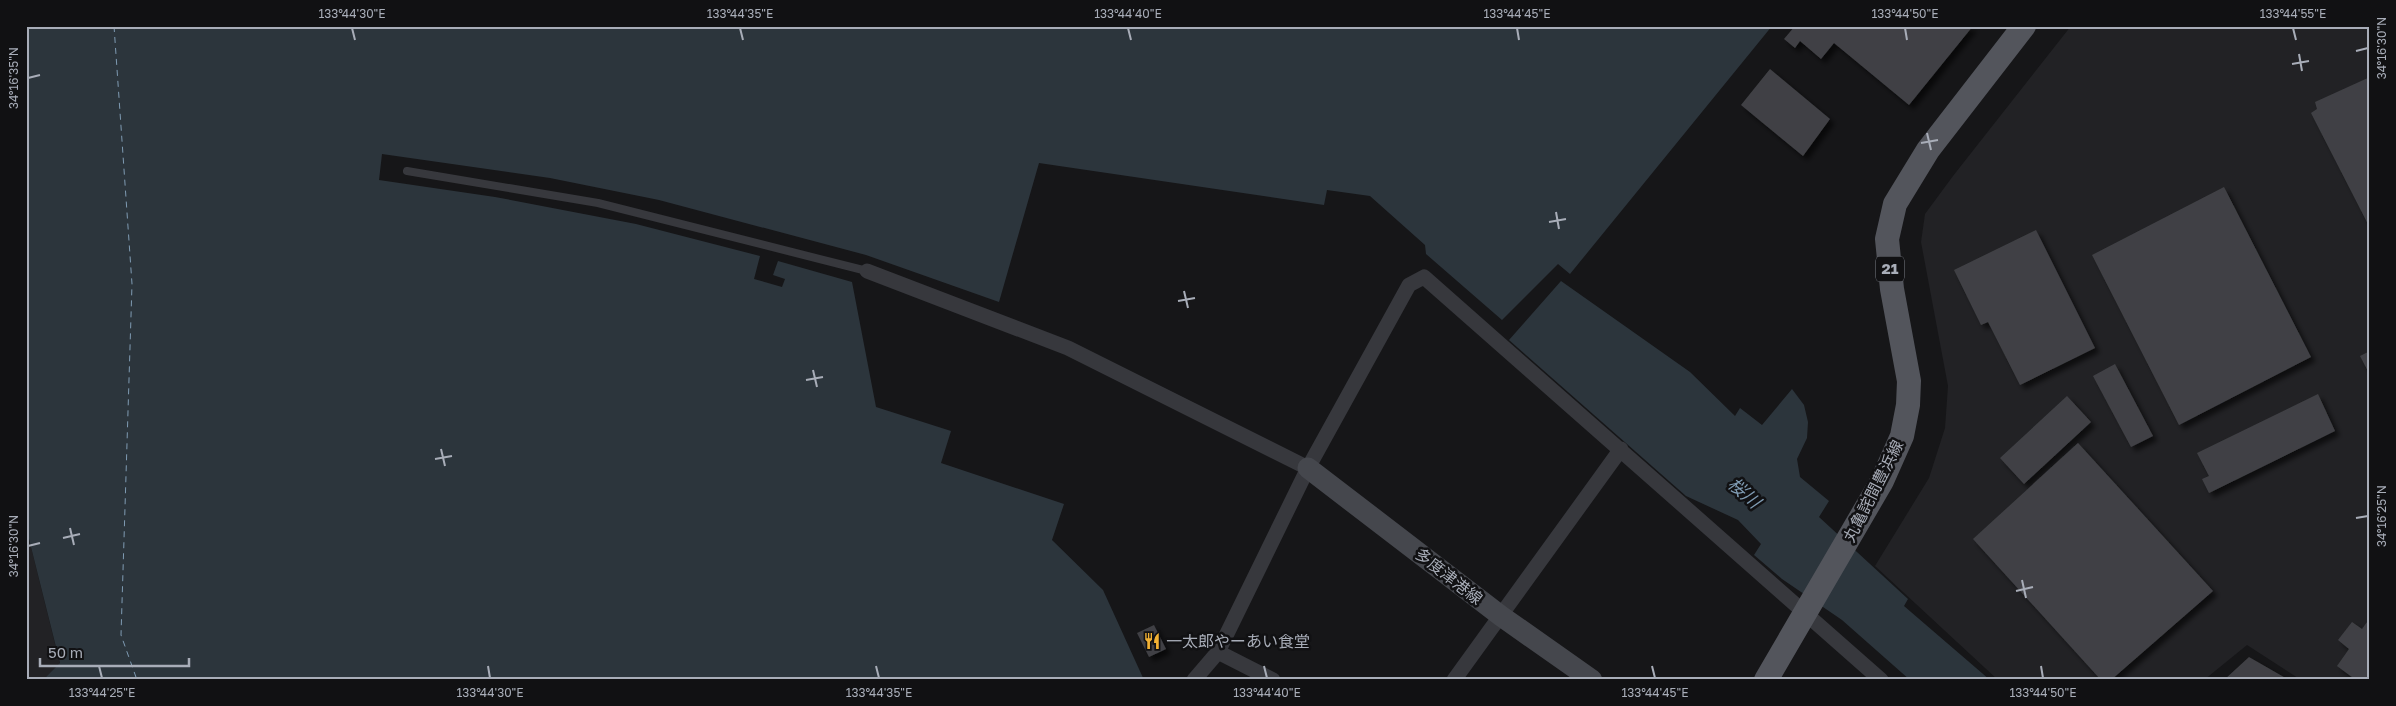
<svg xmlns="http://www.w3.org/2000/svg" width="2396" height="706" viewBox="0 0 2396 706" font-family="'Golos Text','Noto Sans JP',sans-serif">
<style>
.built{fill:#222225}
.water{fill:#2c353c}
.lines{fill:none;stroke-linecap:round;stroke-linejoin:round}
.ferry{stroke:#7f9bb3;stroke-width:1;stroke-dasharray:6 5;stroke-linecap:butt}
.building{fill:#404145;filter:url(#shadow)}
.lane{stroke:#37383d;stroke-width:8}
.street{stroke:#37383d;stroke-width:15}
.secondary{stroke:#45474d;stroke-width:21}
.primary{stroke:#53555c;stroke-width:24}
.ticks{fill:none;stroke:#a8adb8;stroke-width:2}
.labels{text-anchor:middle;stroke-width:5;stroke-linejoin:round;paint-order:stroke}
.shield{fill:#111113;stroke:#7b7e86;stroke-width:1}
.shield-label{font-size:15px;font-weight:bold;fill:#a8adb8}
.street-label{font-size:16px;fill:#a8adb8;stroke:#111113}
.poi-label{font-size:16px;fill:#a8adb8;stroke:#111113;text-anchor:start}
.water-label{font-size:18px;font-style:italic;fill:#7f9bb3;stroke:#111113}
.neatline{fill:none;stroke:#a8adb8;stroke-width:2}
.ticks-label{font-size:12px;text-anchor:middle;fill:#a8adb8}
</style>
<defs>
<filter id="shadow"><feDropShadow dx="4.5" dy="4.5" stdDeviation="2.5" flood-color="#0009"/></filter>
</defs>
<rect width="100%" height="100%" fill="#161618"/>
<path class="built" d="M 2071,26 L 2370,26 L 2370,680 L 2301,680 L 2247,645 L 2204,680 L 1998,680 L 1875,566 L 1929,478 L 1945,428 L 1948,386 L 1921,242 L 1925,214 L 1953,176 Z
M 26,527 L 60,664 L 43,680 L 26,680 Z"/>
<path class="water" d="M 26,26 L 1772,26 L 1570,274 L 1558,264 L 1502,320 L 1426,254 L 1425,245 L 1370,196 L 1327,190 L 1324,205 L 1039,163 L 999,302 L 866,255 L 659,200 L 550,178 L 382,154 L 379,180 L 495,197 L 636,224 L 760,256 L 754,279 L 782,287 L 785,279 L 773,275 L 778,261 L 852,282 L 876,407 L 951,431 L 941,463 L 1064,504 L 1052,540 L 1103,590 L 1144,680 L 43,680 L 60,663 L 26,527 Z
M 1561,281 L 1690,372 L 1735,416 L 1740,408 L 1762,425 L 1792,389 L 1804,405 L 1808,422 L 1807,438 L 1797,459 L 1800,477 L 1829,501 L 1819,517 L 1908,599 L 1904,606 L 1990,680 L 1910,680 L 1842,620 L 1782,579 L 1754,555 L 1761,544 L 1738,520 L 1686,496 L 1509,340 Z"/>
<g class="lines">
<path class="ferry" d="M 114,26 L 132,284 L 121,635 L 137,680"/>
</g>
<path class="building" d="M 1795,26 L 1973,26 L 1909,105 L 1834,43 L 1821,59 L 1800,41 L 1795,48 L 1784,39 Z
M 1770,69 L 1830,119 L 1803,156 L 1741,105 Z
M 2370,77 L 2370,228 L 2311,113 L 2317,109 L 2315,102 Z
M 2224,187 L 2311,357 L 2179,425 L 2092,255 Z
M 2036,230 L 2095,348 L 2020,385 L 1988,322 L 1981,325 L 1954,270 Z
M 2370,351 L 2370,375 L 2360,356 Z
M 2115,364 L 2153,436 L 2131,447 L 2093,376 Z
M 2318,394 L 2335,431 L 2209,493 L 2202,479 L 2209,476 L 2197,453 Z
M 2067,396 L 2091,422 L 2024,484 L 2000,458 Z
M 2078,443 L 2213,591 L 2111,680 L 2101,680 L 1973,539 Z
M 2370,618 L 2370,680 L 2356,680 L 2337,666 L 2349,649 L 2338,640 L 2352,622 L 2362,629 Z
M 1154,625 L 1166,649 L 1149,657 L 1137,633 Z
M 2249,657 L 2289,680 L 2224,680 Z"/>
<g class="lines">
<path class="lane" d="M 407,171 L 598,203 L 867,271"/>
<path class="street" d="M 867,271 L 1068,348 L 1308,468 L 1409,285 L 1424,277 L 1881,680
M 1218,652 L 1273,680
M 1194,680 L 1218,652 L 1308,468
M 1454,680 L 1621,449"/>
<path class="secondary" d="M 1308,468 L 1501,616 L 1592,680"/>
<path class="primary" d="M 1766,680 L 1882,481 L 1902,436 L 1908,405 L 1909,381 L 1892,289 L 1887,239 L 1895,204 L 1928,150 L 2024,26"/>
</g>
<path class="ticks" d="M 352,28 L 355,40M 740,28 L 743,40M 1128,28 L 1131,40M 1517,28 L 1519,40M 1905,28 L 1907,40M 2293,28 L 2296,40M 2356,51 L 2368,48M 2299,54 L 2302,71M 2292,64 L 2309,61M 28,78 L 40,75M 1927,133 L 1931,150M 1921,143 L 1938,140M 1556,212 L 1559,229M 1549,222 L 1566,219M 1184,291 L 1188,308M 1178,301 L 1195,298M 813,370 L 817,387M 806,380 L 823,377M 441,449 L 445,466M 435,459 L 452,456M 2356,518 L 2368,516M 70,528 L 74,545M 63,538 L 80,534M 28,546 L 40,543M 2022,580 L 2026,598M 2016,591 L 2033,587M 99,666 L 102,678M 488,666 L 490,678M 876,666 L 879,678M 1264,666 L 1267,678M 1652,666 L 1655,678M 2041,666 L 2043,678"/>
<defs>
<g id="restaurant-bare" transform="scale(1.35)"><path d="M-5-6h1v4h1v-4h1v4h1v-4h1v5L-1.5 .5V6h-2V.5L-5-1ZM5-6V6H3V1.5H1.5Q1.5-4 5-6Z" fill="#f2b134" stroke="#111113" stroke-width="2.5" paint-order="stroke"/></g>
</defs>
<g fill-rule="evenodd">
<use href="#restaurant-bare" x="1152" y="641"/>
</g>
<g class="labels">
<rect class="shield" x="1876" y="256.5" width="28" height="25" rx="4"/>
<g class="shield-label">
<text x="1890" y="274">21</text>
</g>
<g class="street-label">
<text transform="translate(1873 491) rotate(-63)" y="6">丸亀詫間豊浜線</text>
<text transform="translate(1449 576) rotate(38)" y="6">多度津港線</text>
</g>
<g class="poi-label">
<text x="1166" y="647">一太郎やーあい食堂</text>
</g>
<g class="water-label">
<text transform="translate(1744 493) rotate(41)" y="6">桜川</text>
</g>
</g>
<rect width="2396" height="706" fill="none" stroke="#111113" stroke-width="55"/>
<path d="M40 658v8h149v-8" fill="none" stroke="#a8adb8" stroke-width="2.5"/>
<text x="48" y="658" font-size="15" fill="#a8adb8" stroke="#111113" stroke-width="4" paint-order="stroke">50 m</text>
<rect x="28" y="28" width="2340" height="650" class="neatline"/>
<g class="ticks-label">
<text x="352" y="18">133°44'30"E</text>
<text x="740" y="18">133°44'35"E</text>
<text x="1128" y="18">133°44'40"E</text>
<text x="1517" y="18">133°44'45"E</text>
<text x="1905" y="18">133°44'50"E</text>
<text x="2293" y="18">133°44'55"E</text>
<text transform="translate(2382 48) rotate(-90)" y="4">34°16'30"N</text>
<text transform="translate(14 78) rotate(-90)" y="4">34°16'35"N</text>
<text transform="translate(2382 516) rotate(-90)" y="4">34°16'25"N</text>
<text transform="translate(14 546) rotate(-90)" y="4">34°16'30"N</text>
<text x="102" y="697">133°44'25"E</text>
<text x="490" y="697">133°44'30"E</text>
<text x="879" y="697">133°44'35"E</text>
<text x="1267" y="697">133°44'40"E</text>
<text x="1655" y="697">133°44'45"E</text>
<text x="2043" y="697">133°44'50"E</text>
</g>
</svg>
